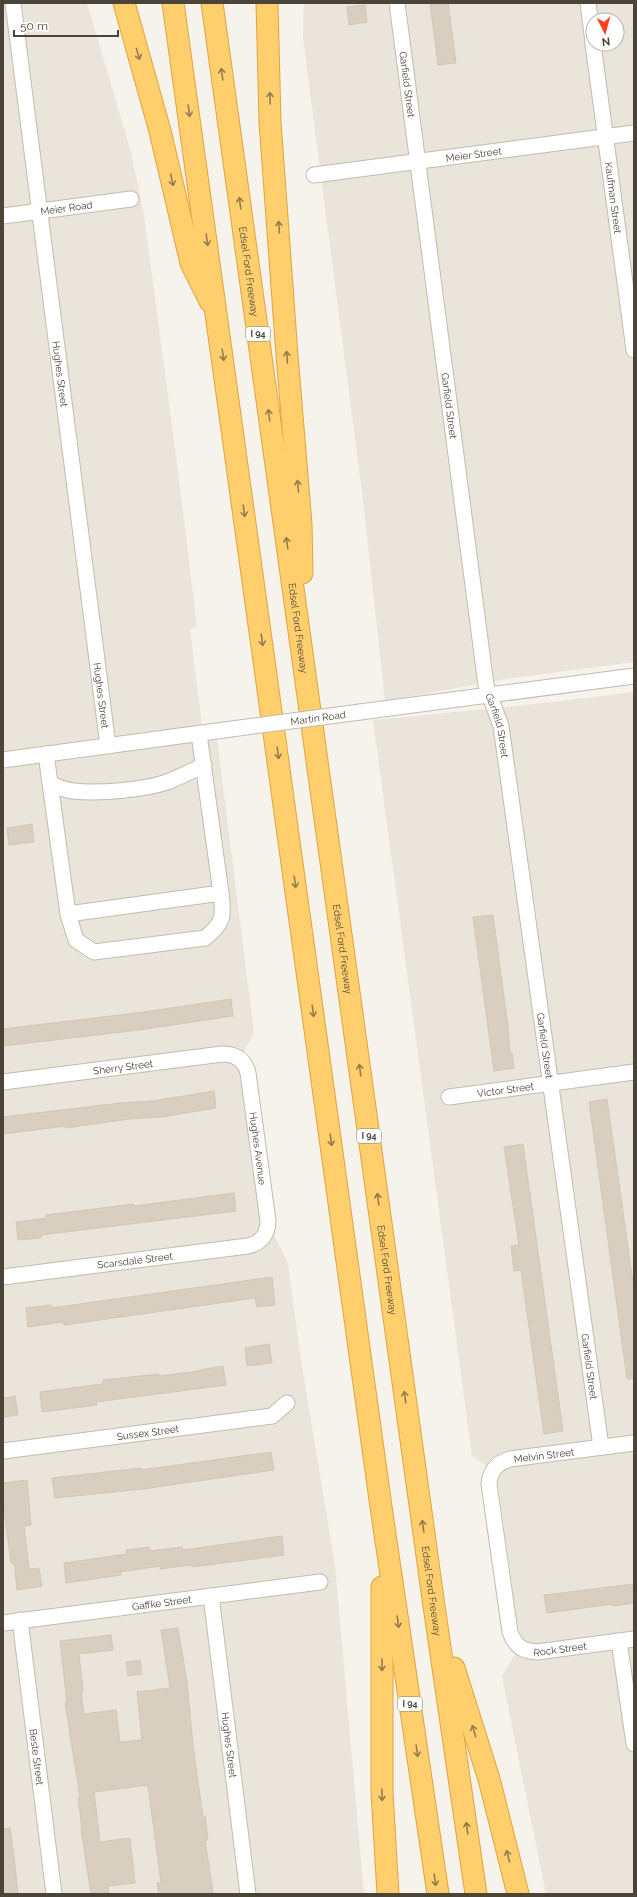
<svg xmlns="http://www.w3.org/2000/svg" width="637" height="1897" viewBox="0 0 637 1897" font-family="Raleway,sans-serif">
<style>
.residential{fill:#eae5da;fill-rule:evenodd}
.building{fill:#d8cfc1;stroke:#d3c7b4}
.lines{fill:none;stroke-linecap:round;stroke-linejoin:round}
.minor-casing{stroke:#c2bbae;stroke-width:17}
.highway-casing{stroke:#e0a43c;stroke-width:23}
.minor{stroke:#fff;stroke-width:15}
.highway{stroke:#ffcf6e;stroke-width:21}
.minor-bridge-casing{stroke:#c2bbae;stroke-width:17;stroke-linecap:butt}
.minor-bridge{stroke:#fff;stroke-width:15}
.oneway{stroke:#937c4e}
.labels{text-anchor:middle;stroke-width:3.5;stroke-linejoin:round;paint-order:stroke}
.shield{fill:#fff;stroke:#817c74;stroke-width:1}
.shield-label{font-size:9px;font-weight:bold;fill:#4b4439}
.street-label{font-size:10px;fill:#4b4439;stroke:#fff}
</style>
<rect width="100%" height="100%" fill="#f6f3ec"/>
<path class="residential" d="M 3,3 L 87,3 L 131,152 L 144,215 L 178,471 L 197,627 L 190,630 L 202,726 L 3,753 Z
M 304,3 L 634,3 L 634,662 L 506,679 L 385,701 L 363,500 L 303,38 ZM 593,20 L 617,20 L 617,44 L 593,44 Z
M 634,692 L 634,1894 L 546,1894 L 502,1676 L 523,1641 L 518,1629 L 498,1483 L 500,1475 L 472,1456 L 373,720 L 527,705 Z
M 217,738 L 254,1033 L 236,1066 L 239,1072 L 242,1088 L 260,1222 L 260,1230 L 275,1237 L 288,1263 L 300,1354 L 335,1565 L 364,1894 L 3,1894 L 3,766 Z"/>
<path class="building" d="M 430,3 L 448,3 L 456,63 L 438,65 Z
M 365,5 L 367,22 L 349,25 L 347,7 Z
M 32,824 L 34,842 L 9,845 L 7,828 Z
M 493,915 L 508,1026 L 510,1053 L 512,1053 L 514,1068 L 494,1071 L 473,917 Z
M 231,999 L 233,1016 L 139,1030 L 3,1046 L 3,1029 L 144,1012 Z
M 214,1091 L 216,1108 L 161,1117 L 129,1119 L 66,1128 L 66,1126 L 3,1134 L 3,1117 L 120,1103 L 152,1101 Z
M 607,1099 L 634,1289 L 634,1379 L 627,1379 L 589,1102 Z
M 523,1144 L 563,1431 L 544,1434 L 521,1270 L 514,1271 L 511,1246 L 519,1245 L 504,1147 Z
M 234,1193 L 236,1211 L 41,1235 L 41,1238 L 18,1240 L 16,1222 L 46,1218 L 46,1215 L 134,1204 L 134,1206 Z
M 272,1277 L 275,1305 L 257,1307 L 255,1298 L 64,1325 L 63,1322 L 28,1327 L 26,1308 L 51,1305 L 51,1308 Z
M 269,1344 L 272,1363 L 247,1366 L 245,1348 Z
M 223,1366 L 226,1385 L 96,1402 L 97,1405 L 42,1412 L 40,1392 L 103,1384 L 103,1380 L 159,1374 L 159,1376 L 199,1371 L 199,1370 Z
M 15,1396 L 18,1415 L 3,1417 L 3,1398 Z
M 271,1452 L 274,1470 L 143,1489 L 55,1498 L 52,1478 L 141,1468 L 141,1470 Z
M 27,1480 L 31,1525 L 24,1526 L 29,1569 L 39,1568 L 42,1586 L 17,1590 L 14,1563 L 11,1563 L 4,1510 L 3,1483 Z
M 282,1536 L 284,1555 L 193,1567 L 192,1565 L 160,1569 L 160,1566 L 120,1572 L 121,1575 L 66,1583 L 64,1563 L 127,1554 L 126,1550 L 149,1547 L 150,1551 L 182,1547 L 183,1550 Z
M 634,1584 L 634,1603 L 613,1606 L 613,1604 L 547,1613 L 544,1595 Z
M 178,1628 L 187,1682 L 193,1745 L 203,1817 L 205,1816 L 208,1840 L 205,1840 L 213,1892 L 212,1894 L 159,1894 L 157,1883 L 161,1883 L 148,1785 L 94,1792 L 100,1842 L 130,1838 L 135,1883 L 108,1886 L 109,1894 L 91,1894 L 81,1829 L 82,1829 L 78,1797 L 80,1797 L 65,1703 L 67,1703 L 60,1641 L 111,1635 L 113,1650 L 79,1654 L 83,1692 L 81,1692 L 84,1714 L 116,1710 L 120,1742 L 142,1740 L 137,1692 L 170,1688 L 161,1630 Z
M 140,1660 L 142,1674 L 128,1676 L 126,1662 Z
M 10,1828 L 15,1865 L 18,1894 L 3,1894 L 3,1829 Z"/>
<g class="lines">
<g class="minor-casing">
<g id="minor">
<path id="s1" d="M 13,3 L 108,746"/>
<path id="s2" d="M 397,3 L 486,685 L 501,726 L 601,1447"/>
<path d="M 588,3 L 593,42"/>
<path id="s3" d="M 593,44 L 634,350"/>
<path id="s4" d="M 314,175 L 634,133"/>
<path id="s5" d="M 3,216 L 131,199"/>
<path d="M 360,712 L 634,676"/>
<path d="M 46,754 L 68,914 L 221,893 L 199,734"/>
<path d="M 3,760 L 224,730"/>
<path d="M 50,783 C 57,787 65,790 73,791 C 98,794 144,790 167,782 C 180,777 192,771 204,765"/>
<path d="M 68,914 L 76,940 L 94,952 L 205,938 C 224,923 224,916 221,893"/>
<path id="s6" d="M 3,1082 L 222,1054 C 236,1054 245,1060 248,1073 L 268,1221 C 268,1234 261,1243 248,1246 L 3,1277"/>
<path id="s7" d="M 449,1097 L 634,1072"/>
<path id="s8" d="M 634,1443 L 510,1459 C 497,1463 490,1470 489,1484 L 510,1632 C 515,1646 522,1651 537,1652 L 634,1639"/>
<path id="s9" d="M 3,1451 L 272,1416 L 287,1403"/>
<path id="s10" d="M 211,1596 L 248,1894"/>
<path id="s11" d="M 20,1620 L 54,1894"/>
<path id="s12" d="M 3,1623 L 320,1582"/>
<path d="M 619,1641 L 634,1744"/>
</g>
</g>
<g class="highway-casing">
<g id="highway">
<path d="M 124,3 L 160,131 L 191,263 L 210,301"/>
<path d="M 173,3 L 382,1514 L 438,1894"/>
<path id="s13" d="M 212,3 L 434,1606 L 476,1894"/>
<path d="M 267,3 L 270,122 L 287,355 L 301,524 L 302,573"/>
<path d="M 382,1587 L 382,1792 L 388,1894"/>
<path d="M 454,1668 L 489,1779 L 518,1894"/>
</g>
</g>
<use href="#minor" class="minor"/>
<use href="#highway" class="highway"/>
<g class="minor-bridge-casing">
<g id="minor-bridge">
<path id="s14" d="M 224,730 L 360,712"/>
</g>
</g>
<use href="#minor-bridge" class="minor-bridge"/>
</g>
<defs><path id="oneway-shaft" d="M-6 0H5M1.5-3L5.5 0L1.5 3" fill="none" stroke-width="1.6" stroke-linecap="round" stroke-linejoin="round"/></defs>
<g class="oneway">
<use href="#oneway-shaft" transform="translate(138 54) rotate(74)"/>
<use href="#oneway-shaft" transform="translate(222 74) rotate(-98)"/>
<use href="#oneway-shaft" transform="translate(270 98) rotate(-92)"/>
<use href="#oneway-shaft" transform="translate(189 111) rotate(82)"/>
<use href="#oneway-shaft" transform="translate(172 180) rotate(77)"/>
<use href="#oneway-shaft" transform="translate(240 203) rotate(-98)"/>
<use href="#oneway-shaft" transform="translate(279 227) rotate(-94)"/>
<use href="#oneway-shaft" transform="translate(207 240) rotate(82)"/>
<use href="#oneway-shaft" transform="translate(223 355) rotate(82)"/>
<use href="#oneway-shaft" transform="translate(287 357) rotate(-94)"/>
<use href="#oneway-shaft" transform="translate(269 415) rotate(-98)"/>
<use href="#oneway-shaft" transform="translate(298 486) rotate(-95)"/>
<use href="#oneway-shaft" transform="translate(244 511) rotate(82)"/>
<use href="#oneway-shaft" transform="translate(287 543) rotate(-98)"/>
<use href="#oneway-shaft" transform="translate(262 640) rotate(82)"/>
<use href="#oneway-shaft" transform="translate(278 753) rotate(82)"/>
<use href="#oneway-shaft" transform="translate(295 882) rotate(82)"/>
<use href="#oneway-shaft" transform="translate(313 1011) rotate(82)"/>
<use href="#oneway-shaft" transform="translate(360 1070) rotate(-98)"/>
<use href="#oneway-shaft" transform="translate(331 1140) rotate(82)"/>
<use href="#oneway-shaft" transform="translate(378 1199) rotate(-98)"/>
<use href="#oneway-shaft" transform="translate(405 1397) rotate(-98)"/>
<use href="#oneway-shaft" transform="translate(423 1526) rotate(-98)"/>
<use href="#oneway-shaft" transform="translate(398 1622) rotate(82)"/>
<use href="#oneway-shaft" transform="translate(382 1665) rotate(90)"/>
<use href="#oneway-shaft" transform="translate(474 1731) rotate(-107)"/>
<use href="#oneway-shaft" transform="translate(417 1751) rotate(82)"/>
<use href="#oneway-shaft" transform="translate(382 1795) rotate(88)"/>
<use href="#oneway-shaft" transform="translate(467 1828) rotate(-98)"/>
<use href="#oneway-shaft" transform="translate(508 1856) rotate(-104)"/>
<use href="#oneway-shaft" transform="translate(435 1880) rotate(82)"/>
</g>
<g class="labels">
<g class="shield">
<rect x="246" y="327" width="24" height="14" rx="3"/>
<rect x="357" y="1129" width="24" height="14" rx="3"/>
<rect x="398" y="1697" width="24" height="14" rx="3"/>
</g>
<g class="shield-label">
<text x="258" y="337">I 94</text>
<text x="369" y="1139">I 94</text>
<text x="410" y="1707">I 94</text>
</g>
<g class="street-label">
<text dy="4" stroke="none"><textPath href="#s2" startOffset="82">Garfield Street</textPath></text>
<text dy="4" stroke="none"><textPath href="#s4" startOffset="161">Meier Street</textPath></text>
<text dy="4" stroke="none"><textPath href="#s3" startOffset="155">Kaufman Street</textPath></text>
<text dy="4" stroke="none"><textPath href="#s5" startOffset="64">Meier Road</textPath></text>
<text dy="4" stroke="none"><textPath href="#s13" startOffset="271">Edsel Ford Freeway</textPath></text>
<text dy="4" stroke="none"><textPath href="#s1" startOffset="374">Hughes Street</textPath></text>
<text dy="4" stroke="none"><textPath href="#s2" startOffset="406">Garfield Street</textPath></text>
<text dy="4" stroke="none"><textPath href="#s13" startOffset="631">Edsel Ford Freeway</textPath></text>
<text dy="4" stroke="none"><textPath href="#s1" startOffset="698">Hughes Street</textPath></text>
<text dy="4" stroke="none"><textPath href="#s14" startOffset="95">Martin Road</textPath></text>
<text dy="4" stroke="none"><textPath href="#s2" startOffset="730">Garfield Street</textPath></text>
<text dy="4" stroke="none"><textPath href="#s13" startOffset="955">Edsel Ford Freeway</textPath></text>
<text dy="4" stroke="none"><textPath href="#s2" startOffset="1054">Garfield Street</textPath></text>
<text dy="4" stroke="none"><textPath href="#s6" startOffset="121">Sherry Street</textPath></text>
<text dy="4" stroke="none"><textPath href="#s7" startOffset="57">Victor Street</textPath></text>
<text dy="4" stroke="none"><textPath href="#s6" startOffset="332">Hughes Avenue</textPath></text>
<text transform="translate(135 1260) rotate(-7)" y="4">Scarsdale Street</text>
<text dy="4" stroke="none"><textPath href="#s13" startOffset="1279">Edsel Ford Freeway</textPath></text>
<text dy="4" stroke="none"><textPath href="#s2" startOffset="1378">Garfield Street</textPath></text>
<text dy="4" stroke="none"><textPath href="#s9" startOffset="146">Sussex Street</textPath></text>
<text transform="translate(544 1455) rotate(-7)" y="4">Melvin Street</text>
<text dy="4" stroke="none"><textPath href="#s13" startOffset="1603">Edsel Ford Freeway</textPath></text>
<text dy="4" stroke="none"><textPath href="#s12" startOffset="160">Gaffke Street</textPath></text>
<text dy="4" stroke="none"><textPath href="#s8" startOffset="369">Rock Street</textPath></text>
<text dy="4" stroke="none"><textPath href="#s10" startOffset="150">Hughes Street</textPath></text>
<text dy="4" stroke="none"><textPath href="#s11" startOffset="138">Beste Street</textPath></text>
</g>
</g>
<rect width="637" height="1897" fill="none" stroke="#4b4439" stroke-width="8"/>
<g transform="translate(605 32) rotate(174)"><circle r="19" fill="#ffffff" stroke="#b7b4b0"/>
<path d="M0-3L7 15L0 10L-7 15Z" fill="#fc3f1d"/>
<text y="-6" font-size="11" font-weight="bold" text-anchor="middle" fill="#4b4439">N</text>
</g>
<path d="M14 30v6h104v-6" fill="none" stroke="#4b4439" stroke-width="2"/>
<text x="20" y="30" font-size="12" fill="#4b4439" stroke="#ffffff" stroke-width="3" paint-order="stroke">50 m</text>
</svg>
